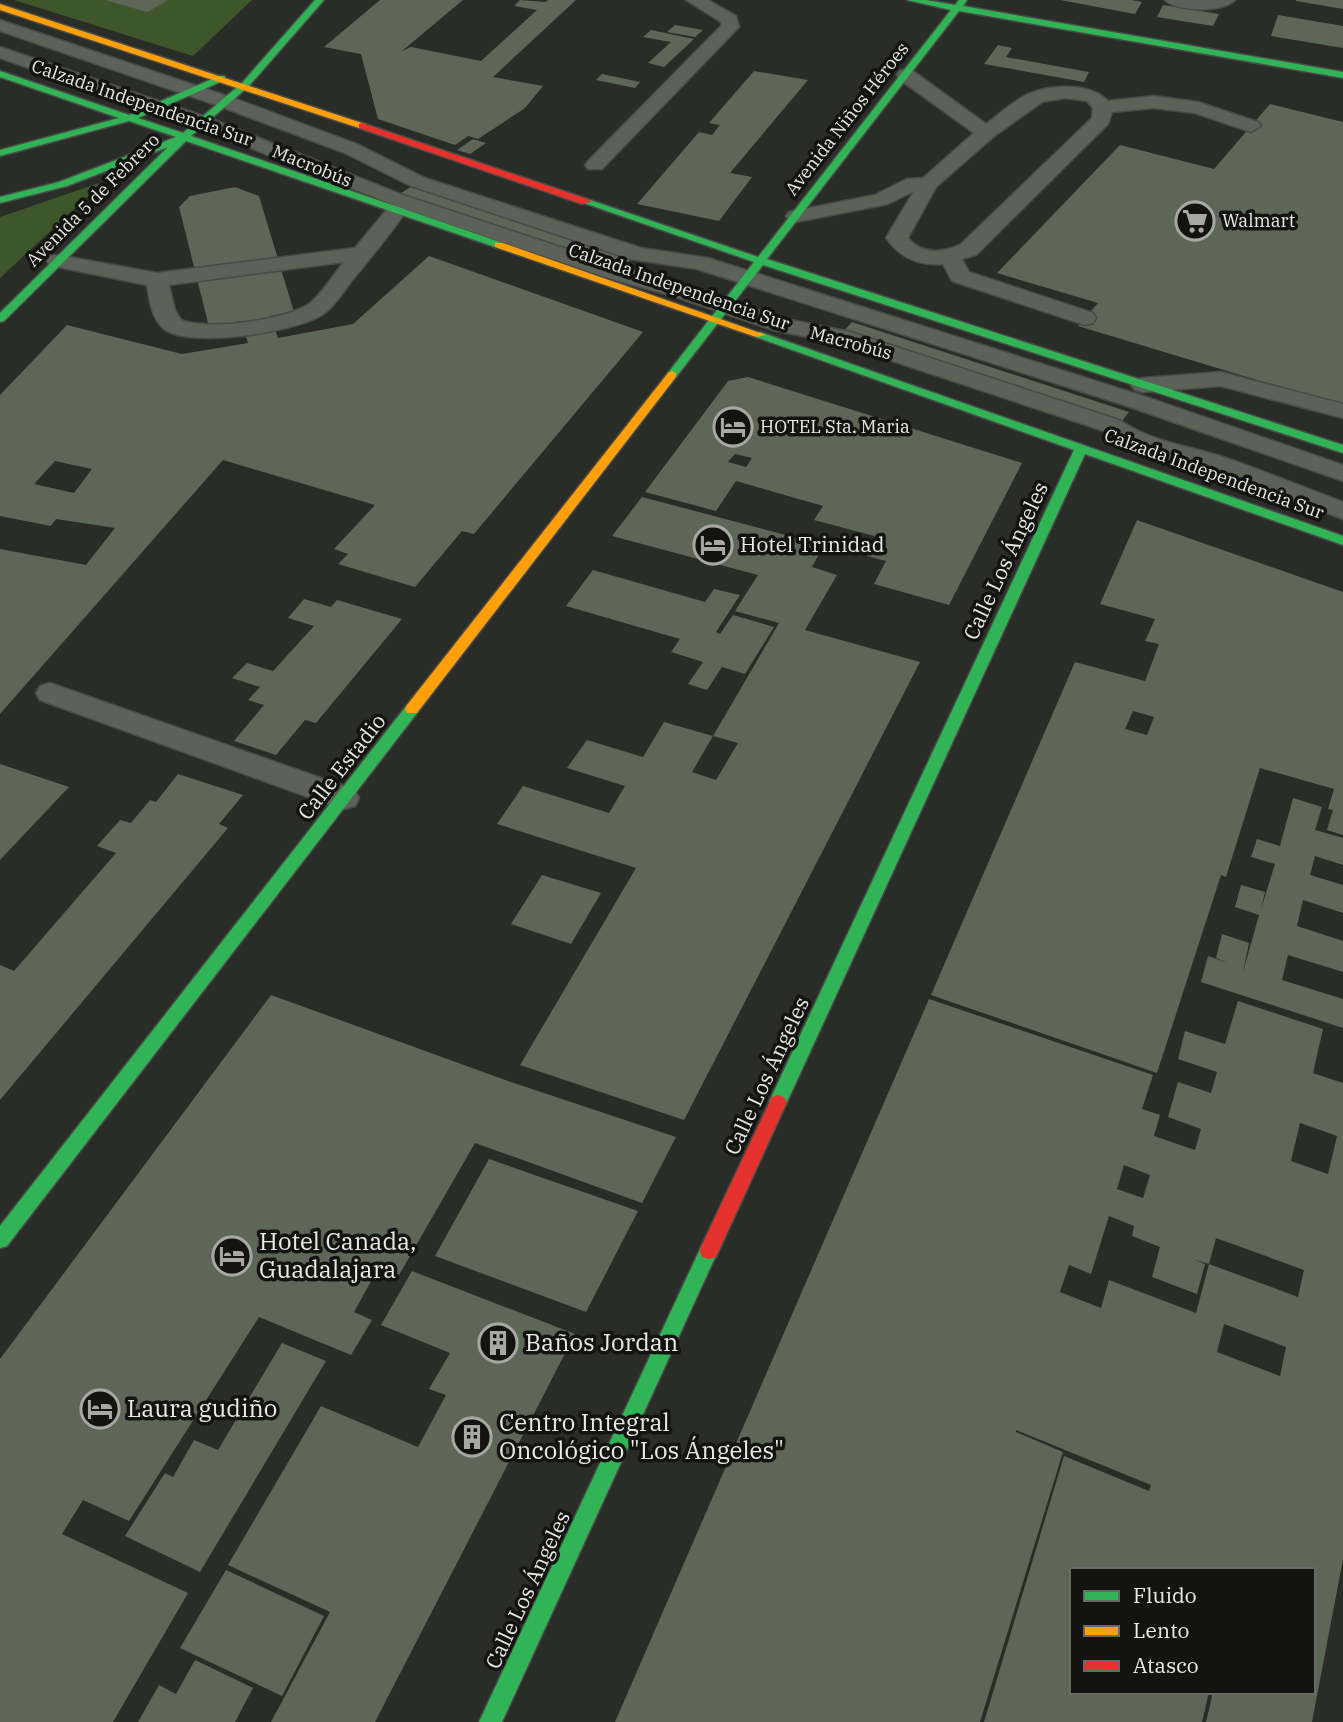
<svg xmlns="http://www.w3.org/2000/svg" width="1343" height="1722" viewBox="0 0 1343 1722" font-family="'IBM Plex Serif',serif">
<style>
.green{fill:#3e572a}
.building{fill:#5e6657;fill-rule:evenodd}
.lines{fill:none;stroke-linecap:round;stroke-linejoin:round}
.lane-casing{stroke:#484a47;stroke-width:3}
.fast-casing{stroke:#484a47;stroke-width:3}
.slow-casing{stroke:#484a47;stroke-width:3}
.jam-casing{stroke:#484a47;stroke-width:3}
.lane{fill:#5d6259;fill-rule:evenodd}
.fast{fill:#30b455;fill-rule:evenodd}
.slow{fill:#ff9f0a;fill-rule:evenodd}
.jam{fill:#e5322d;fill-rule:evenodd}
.labels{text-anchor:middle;stroke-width:7;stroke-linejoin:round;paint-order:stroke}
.far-street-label{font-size:18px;fill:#e8eae6;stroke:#131412}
.far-poi-label{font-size:18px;fill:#e8eae6;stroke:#131412;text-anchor:start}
.poi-label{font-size:21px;fill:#e8eae6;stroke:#131412;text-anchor:start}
.street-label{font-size:21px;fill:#e8eae6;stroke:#131412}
.near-poi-label{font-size:24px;fill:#e8eae6;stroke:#131412;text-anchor:start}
</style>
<rect width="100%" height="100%" fill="#2a2c28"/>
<path class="green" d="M 14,0 L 252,0 L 193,56 Z
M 99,183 L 98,187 L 0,278 L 0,217 Z"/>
<path class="building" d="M 105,0 L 168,0 L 147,12 Z
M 380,0 L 463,0 L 402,51 L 411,47 L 481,61 L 537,10 L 514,6 L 520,0 L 545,2 L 548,0 L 576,0 L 493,77 L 543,86 L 525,108 L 478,139 L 468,136 L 455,145 L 378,119 L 361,54 L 324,47 Z
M 1060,0 L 1132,0 L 1142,2 L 1135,14 Z
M 1296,0 L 1343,0 L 1343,9 L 1296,1 Z
M 1163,5 L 1219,14 L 1213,26 L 1157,17 Z
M 1278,15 L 1343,26 L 1343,48 L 1271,36 Z
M 675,25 L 703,30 L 695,37 L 667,32 Z
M 651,30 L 694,39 L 664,67 L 648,63 L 671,42 L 643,37 Z
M 998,45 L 1012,48 L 1006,57 L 1089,72 L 1084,82 L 984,64 Z
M 754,71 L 808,80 L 730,173 L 752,177 L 719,221 L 637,204 L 699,132 L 712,135 L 720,125 L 709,123 Z
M 602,74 L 640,82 L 635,88 L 596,80 Z
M 1270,104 L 1343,122 L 1343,406 L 1078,326 L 1098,303 L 997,273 L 1120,145 L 1214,169 Z
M 473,139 L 486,143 L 470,154 L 457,150 Z
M 412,186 L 632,259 L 620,269 L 398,195 Z
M 235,187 L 259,196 L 294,312 L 270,316 L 278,338 L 353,324 L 429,256 L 643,332 L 474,534 L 462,531 L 415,587 L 338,564 L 348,554 L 334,549 L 375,505 L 223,460 L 0,714 L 0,549 L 86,565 L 115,528 L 56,519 L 51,526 L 0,516 L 0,395 L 67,325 L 182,354 L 248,343 L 241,321 L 209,327 L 179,207 L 190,196 ZM 55,461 L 92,469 L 74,493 L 34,484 Z
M 852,322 L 1129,412 L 1118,426 L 841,334 Z
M 748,377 L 1022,463 L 949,605 L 874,584 L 886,561 L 867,556 L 878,537 L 814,520 L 823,506 L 736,481 L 716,511 L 645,492 L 728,381 ZM 735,454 L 752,458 L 746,467 L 728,462 Z
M 642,497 L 824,545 L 812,567 L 837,575 L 805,630 L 920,662 L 684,1120 L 520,1065 L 636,868 L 497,824 L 523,786 L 609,813 L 625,786 L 567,768 L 587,740 L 643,757 L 664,722 L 713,736 L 692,772 L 716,780 L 738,743 L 713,736 L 779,623 L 735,611 L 758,575 L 612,536 Z
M 1137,520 L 1343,592 L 1343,835 L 1327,830 L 1333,810 L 1328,809 L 1334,789 L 1260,768 L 1226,877 L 1221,875 L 1157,1073 L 931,995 L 1075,662 L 1145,681 L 1159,644 L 1145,641 L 1155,619 L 1100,604 ZM 1133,711 L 1154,717 L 1147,735 L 1125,729 Z
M 593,570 L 705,602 L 714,589 L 740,595 L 716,632 L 720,634 L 733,615 L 774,627 L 745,674 L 722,667 L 707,690 L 688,684 L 703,662 L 671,652 L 680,639 L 566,606 Z
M 304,599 L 331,607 L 337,600 L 402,619 L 316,723 L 305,720 L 276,755 L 234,741 L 264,705 L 248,700 L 260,687 L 232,678 L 247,663 L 273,671 L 314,626 L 288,618 Z
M 0,764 L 69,787 L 0,860 Z
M 178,774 L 243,795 L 219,824 L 228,828 L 0,1100 L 0,965 L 14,971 L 116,853 L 97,846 L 120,820 L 131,823 L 150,800 L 156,802 Z
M 1293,798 L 1322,807 L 1315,830 L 1343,838 L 1343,865 L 1315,856 L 1310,875 L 1343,885 L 1343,913 L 1303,900 L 1297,926 L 1343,941 L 1343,972 L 1288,955 L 1282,980 L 1343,999 L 1343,1028 L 1201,982 L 1208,956 L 1228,963 L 1216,958 L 1222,934 L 1249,943 L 1243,972 L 1259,915 L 1235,907 L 1241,885 L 1265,892 L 1261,909 L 1275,864 L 1251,857 L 1257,839 L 1280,846 Z
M 542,875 L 601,893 L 571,944 L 511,924 Z
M 271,995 L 511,1082 L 676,1137 L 642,1203 L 475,1143 L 399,1275 L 379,1267 L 354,1312 L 372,1320 L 351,1355 L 259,1317 L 129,1521 L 83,1500 L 62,1534 L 188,1593 L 113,1722 L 0,1722 L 0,1359 Z
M 929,999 L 1153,1075 L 1142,1109 L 1160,1115 L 1154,1136 L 1195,1150 L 1201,1129 L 1168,1117 L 1178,1082 L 1211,1093 L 1217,1072 L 1178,1059 L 1185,1031 L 1225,1044 L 1238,1001 L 1323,1029 L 1313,1073 L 1343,1083 L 1343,1559 L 1312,1722 L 1206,1722 L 1213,1692 L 1313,1692 L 1313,1570 L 1072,1570 L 1072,1692 L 1209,1692 L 1202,1722 L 984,1722 L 1064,1456 L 1149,1491 L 1151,1485 L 1016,1430 L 1016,1432 L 1063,1452 L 980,1722 L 615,1722 ZM 1300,1123 L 1337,1136 L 1328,1174 L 1291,1161 ZM 1124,1165 L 1150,1175 L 1143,1198 L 1117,1189 ZM 1109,1216 L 1134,1226 L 1132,1236 L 1160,1247 L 1152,1277 L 1197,1294 L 1205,1264 L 1193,1259 L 1209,1264 L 1216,1238 L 1304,1270 L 1298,1297 L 1209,1264 L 1196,1313 L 1109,1280 L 1101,1308 L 1060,1292 L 1069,1265 L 1091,1274 ZM 1224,1324 L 1286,1347 L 1280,1376 L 1217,1352 Z
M 489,1159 L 638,1211 L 586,1312 L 435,1256 Z
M 412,1271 L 575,1334 L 375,1722 L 271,1722 L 330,1612 L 228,1565 L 321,1406 L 418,1447 L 446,1395 L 429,1389 L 450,1353 L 381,1325 Z
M 282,1343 L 326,1361 L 200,1572 L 125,1536 L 165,1473 L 173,1477 L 194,1440 L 218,1450 Z
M 226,1570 L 324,1616 L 282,1696 L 180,1648 Z
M 195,1660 L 253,1688 L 235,1722 L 138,1722 L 159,1685 L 176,1694 Z"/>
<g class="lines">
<g class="lane-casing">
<path id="lane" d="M 686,0 L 708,0 L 736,16 L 739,27 L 602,169 L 588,169 L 585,165 L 588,161 L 721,26 L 721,22 Z
M 1165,0 L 1235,0 C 1223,13 1177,12 1165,0 Z
M 0,20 L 233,98 L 359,145 L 425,178 L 641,248 L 708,258 L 1143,396 L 1343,465 L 1343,481 L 1127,406 L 697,269 L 630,259 L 411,186 L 345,153 L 219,106 L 0,31 Z
M 0,47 L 209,118 L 400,194 L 624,268 L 689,286 L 786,319 L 851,332 L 1119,420 C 1155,443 1182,444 1220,456 C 1262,470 1302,487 1343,502 L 1343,519 L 1204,467 L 1170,460 L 1121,443 L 1101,430 L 838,343 L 773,330 L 673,296 L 608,278 L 405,209 L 406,211 C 390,235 372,256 354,278 C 345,289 337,303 326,312 C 302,332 190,349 164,329 C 152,319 149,299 147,285 L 58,267 L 50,266 L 47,261 L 50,256 L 58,255 L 157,273 L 355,248 L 389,207 L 394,205 L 195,126 L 0,58 ZM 344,262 C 333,275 322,294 309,304 C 285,320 208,331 181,320 L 175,310 L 169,285 Z
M 906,69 L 913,71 L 986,124 C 1000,114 1015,99 1031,93 C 1053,84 1091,83 1108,101 L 1154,96 L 1198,102 L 1258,122 L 1261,126 L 1251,132 L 1195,113 L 1154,108 L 1112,112 L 1108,124 L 976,255 L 962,259 L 969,272 L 1093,313 L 1096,318 L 1093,323 L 1085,325 L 952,281 L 943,264 C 918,266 900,258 886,238 L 914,191 L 888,204 L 796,222 L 789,220 L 786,216 L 789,212 L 875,195 L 907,179 L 923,178 L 974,133 L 899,79 L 897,75 L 899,71 ZM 1065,98 L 1087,101 L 1093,108 L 1092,118 L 960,245 C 941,253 922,255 908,238 L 936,187 L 993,137 L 1042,102 Z
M 1221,372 L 1343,404 L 1343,418 L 1221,386 L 1143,392 L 1135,390 L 1131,385 L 1135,380 L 1143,378 Z
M 50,683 L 355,790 L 359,798 L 355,806 L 344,809 L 333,806 L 40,700 L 36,693 L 40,686 Z"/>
</g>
<g class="fast-casing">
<path id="fast" d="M 315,0 L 324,0 L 248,87 L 191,136 L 503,243 L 503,247 L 495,247 L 186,141 L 4,321 L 0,322 L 0,313 L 168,147 L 67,186 L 0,203 L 0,197 L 59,182 L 176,137 L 129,121 L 0,156 L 0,150 L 119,118 L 0,77 L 0,71 L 129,115 L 219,76 L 225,76 L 225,80 L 138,118 L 183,133 L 242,83 Z
M 907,0 L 926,0 L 955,5 L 959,0 L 967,0 L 963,6 L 1343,72 L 1343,78 L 959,11 L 767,259 L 1343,445 L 1343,453 L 763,265 L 676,377 L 668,377 L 668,373 L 754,262 L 581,202 L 590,200 L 758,257 L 951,10 Z
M 760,332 L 1343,536 L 1343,545 L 1085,454 L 787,1102 L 784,1107 L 778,1109 L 772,1107 L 769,1102 L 1074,450 L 756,337 L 756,333 Z
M 412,704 L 419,709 L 417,713 L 7,1246 L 0,1248 L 0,1226 L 407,705 Z
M 709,1243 L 716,1245 L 718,1251 L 502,1722 L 479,1722 L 702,1245 Z"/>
</g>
<g class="slow-casing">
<path id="slow" d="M 0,4 L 365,124 L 367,126 L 359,128 L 0,10 Z
M 495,243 L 503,243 L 766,335 L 756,337 L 495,247 Z
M 672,371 L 676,373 L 676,377 L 417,713 L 407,713 L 405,709 L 407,705 L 668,373 Z"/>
</g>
<g class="jam-casing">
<path id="jam" d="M 362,123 L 590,200 L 591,202 L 582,204 L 359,128 L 359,124 Z
M 778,1095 L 784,1097 L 787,1102 L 716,1257 L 709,1259 L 702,1257 L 700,1251 L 702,1245 L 772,1097 Z"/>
</g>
<use href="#lane" class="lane"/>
<use href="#fast" class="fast"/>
<use href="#slow" class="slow"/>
<use href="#jam" class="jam"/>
</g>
<defs>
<g id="supermarket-ring" transform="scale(2.0125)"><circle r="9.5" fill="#131412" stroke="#a6a8a4" stroke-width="1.5"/><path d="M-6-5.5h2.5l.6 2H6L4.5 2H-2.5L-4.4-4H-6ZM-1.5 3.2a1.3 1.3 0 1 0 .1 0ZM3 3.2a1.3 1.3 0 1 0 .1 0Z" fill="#a6a8a4"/></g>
<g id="hotel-ring" transform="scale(2.0125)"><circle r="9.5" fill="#131412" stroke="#a6a8a4" stroke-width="1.5"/><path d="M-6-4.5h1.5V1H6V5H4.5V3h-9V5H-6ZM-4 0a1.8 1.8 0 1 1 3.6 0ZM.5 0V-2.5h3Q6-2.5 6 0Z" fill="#a6a8a4"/></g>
<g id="building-ring" transform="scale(2.0125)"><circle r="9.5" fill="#131412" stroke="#a6a8a4" stroke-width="1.5"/><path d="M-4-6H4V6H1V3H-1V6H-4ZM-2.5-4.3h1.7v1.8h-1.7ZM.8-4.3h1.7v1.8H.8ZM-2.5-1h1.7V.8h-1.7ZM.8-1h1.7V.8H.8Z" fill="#a6a8a4"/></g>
</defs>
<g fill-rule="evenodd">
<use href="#supermarket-ring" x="1195" y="221"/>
<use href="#hotel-ring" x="733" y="427"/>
<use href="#hotel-ring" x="713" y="545"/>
<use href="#hotel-ring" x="232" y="1256"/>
<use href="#building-ring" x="498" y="1343"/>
<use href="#hotel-ring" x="100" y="1409"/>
<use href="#building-ring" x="472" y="1437"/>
</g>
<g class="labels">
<g class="far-street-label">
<text transform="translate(142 103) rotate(19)" y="6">Calzada Independencia Sur</text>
<text transform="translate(847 119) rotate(-52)" y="6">Avenida Niños Héroes</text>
<text transform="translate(312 166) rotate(22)" y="6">Macrobús</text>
<text transform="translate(93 200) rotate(-45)" y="6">Avenida 5 de Febrero</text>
<text transform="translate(679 287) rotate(19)" y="6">Calzada Independencia Sur</text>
<text transform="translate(851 343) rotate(15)" y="6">Macrobús</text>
<text transform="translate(1214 474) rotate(20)" y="6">Calzada Independencia Sur</text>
</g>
<g class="far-poi-label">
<text x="1222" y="227">Walmart</text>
<text x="760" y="433">HOTEL Sta. Maria</text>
</g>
<g class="poi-label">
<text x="740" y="552">Hotel Trinidad</text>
</g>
<g class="street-label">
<text transform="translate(1006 561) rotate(-65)" y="7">Calle Los Ángeles</text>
<text transform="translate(342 767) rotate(-52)" y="7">Calle Estadio</text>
<text transform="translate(767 1076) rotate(-65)" y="7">Calle Los Ángeles</text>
<text transform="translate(528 1590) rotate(-65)" y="7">Calle Los Ángeles</text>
</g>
<g class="near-poi-label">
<text x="259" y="1250">Hotel Canada,<tspan x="259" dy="28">Guadalajara</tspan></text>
<text x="525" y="1351">Baños Jordan</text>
<text x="127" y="1417">Laura gudiño</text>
<text x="499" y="1431">Centro Integral<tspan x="499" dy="28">Oncológico "Los Ángeles"</tspan></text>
</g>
</g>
<rect x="1070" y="1568" width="245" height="126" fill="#131412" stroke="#686a67" stroke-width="2"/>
<rect x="1084" y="1591" width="35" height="10" fill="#30b455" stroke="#686a67" stroke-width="2"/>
<text x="1133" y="1603" font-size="21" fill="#e8eae6">Fluido</text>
<rect x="1084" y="1626" width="35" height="10" fill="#ff9f0a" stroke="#686a67" stroke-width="2"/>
<text x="1133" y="1638" font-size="21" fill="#e8eae6">Lento</text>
<rect x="1084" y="1661" width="35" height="10" fill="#e5322d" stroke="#686a67" stroke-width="2"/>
<text x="1133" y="1673" font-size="21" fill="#e8eae6">Atasco</text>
</svg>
